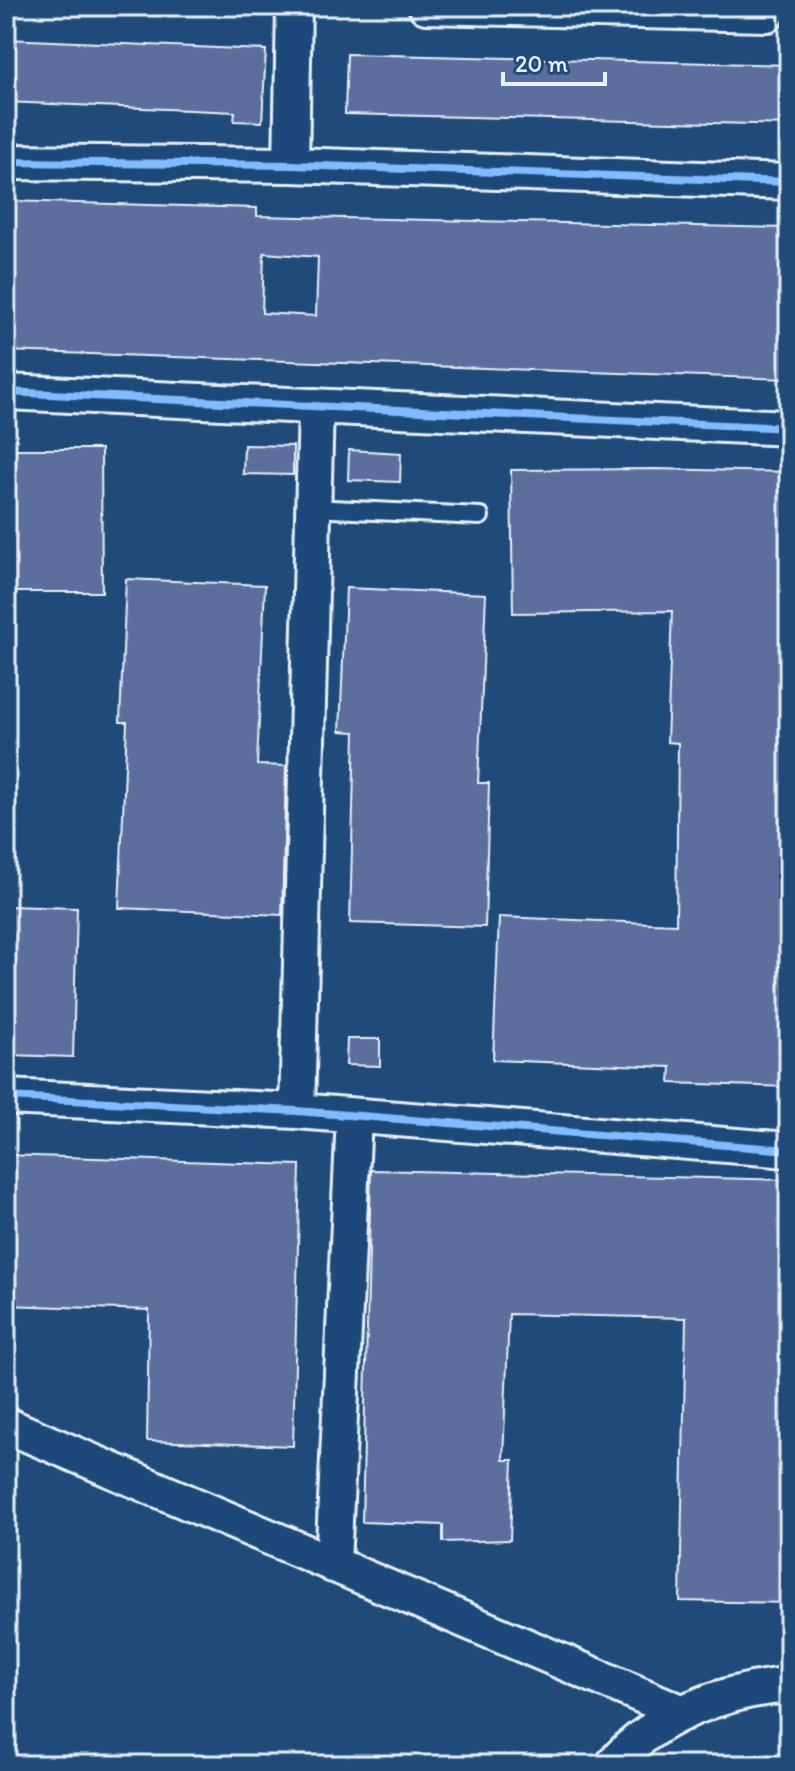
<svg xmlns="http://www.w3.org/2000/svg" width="795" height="1771" viewBox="0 0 795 1771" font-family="Itim,sans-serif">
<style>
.building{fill:#5c6e9e;stroke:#e8f1f8;stroke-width:2;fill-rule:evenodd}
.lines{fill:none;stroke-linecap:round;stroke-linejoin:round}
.service-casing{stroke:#e8f1f8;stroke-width:22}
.minor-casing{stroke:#e8f1f8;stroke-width:40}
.service{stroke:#1f4a7a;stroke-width:16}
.minor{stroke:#1f4a7a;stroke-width:34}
.cycleway-casing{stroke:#1f4a7a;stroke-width:13}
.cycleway{stroke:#80bcff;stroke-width:8}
</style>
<rect width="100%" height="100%" fill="#1f4a7a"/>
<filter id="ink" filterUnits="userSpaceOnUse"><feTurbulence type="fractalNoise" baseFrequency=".0125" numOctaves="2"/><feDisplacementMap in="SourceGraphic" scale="16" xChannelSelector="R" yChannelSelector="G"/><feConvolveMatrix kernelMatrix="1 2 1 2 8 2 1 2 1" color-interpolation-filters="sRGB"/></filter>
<g filter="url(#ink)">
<path class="building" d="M 6,39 L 266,50 L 262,122 L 234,121 L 235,112 L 6,102 Z
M 347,54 L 789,65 L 789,125 L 345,114 Z
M 6,201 L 257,208 L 257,216 L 789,228 L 789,379 L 6,351 ZM 264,253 L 318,257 L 316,316 L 262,313 Z
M 244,445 L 293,446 L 293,475 L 243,474 Z
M 6,449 L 101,449 L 102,592 L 6,592 Z
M 349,450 L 401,453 L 400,482 L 348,480 Z
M 656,469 L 789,472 L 789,1087 L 670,1083 L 671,1067 L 493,1060 L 499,917 L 676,924 L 678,743 L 667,742 L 672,611 L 513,613 L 511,470 Z
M 126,579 L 265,585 L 257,765 L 286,766 L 282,915 L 119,908 L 127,722 L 120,722 Z
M 346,588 L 486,594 L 478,783 L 489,783 L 485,927 L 350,923 L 355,732 L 340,731 Z
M 6,906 L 77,908 L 73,1057 L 6,1055 Z
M 347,1039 L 380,1039 L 380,1066 L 346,1065 Z
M 6,1155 L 300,1165 L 293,1446 L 147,1441 L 149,1310 L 6,1305 Z
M 371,1170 L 789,1180 L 789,1603 L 680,1601 L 686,1318 L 509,1314 L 503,1460 L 513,1460 L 510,1540 L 443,1542 L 443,1525 L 362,1522 Z"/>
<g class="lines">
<g class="service-casing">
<path id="service" d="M 311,508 L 480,516"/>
</g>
<g class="minor-casing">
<path id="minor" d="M 426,6 L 767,14
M 6,162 L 291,165 L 789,182
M 291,165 L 294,6
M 6,392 L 789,428
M 6,1097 L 297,1111 L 789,1150
M 297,1111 L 316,406
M 6,1425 L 683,1713
M 333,1565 L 354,1116
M 613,1765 C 654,1715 726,1690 789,1685"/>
</g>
<use href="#service" class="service"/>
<use href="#minor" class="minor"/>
<g class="cycleway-casing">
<path id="cycleway" d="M 6,162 L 291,165 L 789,182
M 6,392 L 789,428
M 6,1097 L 297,1111 L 789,1150"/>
</g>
<use href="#cycleway" class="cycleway"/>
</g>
</g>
<rect width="795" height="1771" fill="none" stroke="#1f4a7a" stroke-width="32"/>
<rect x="16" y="16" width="763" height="1739" fill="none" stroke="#e8f1f8" stroke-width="3" filter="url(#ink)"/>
<path d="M503 72v12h102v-12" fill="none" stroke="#e8f1f8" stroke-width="4"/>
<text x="515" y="72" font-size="24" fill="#e8f1f8" stroke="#1f4a7a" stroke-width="6" paint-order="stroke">20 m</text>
</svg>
